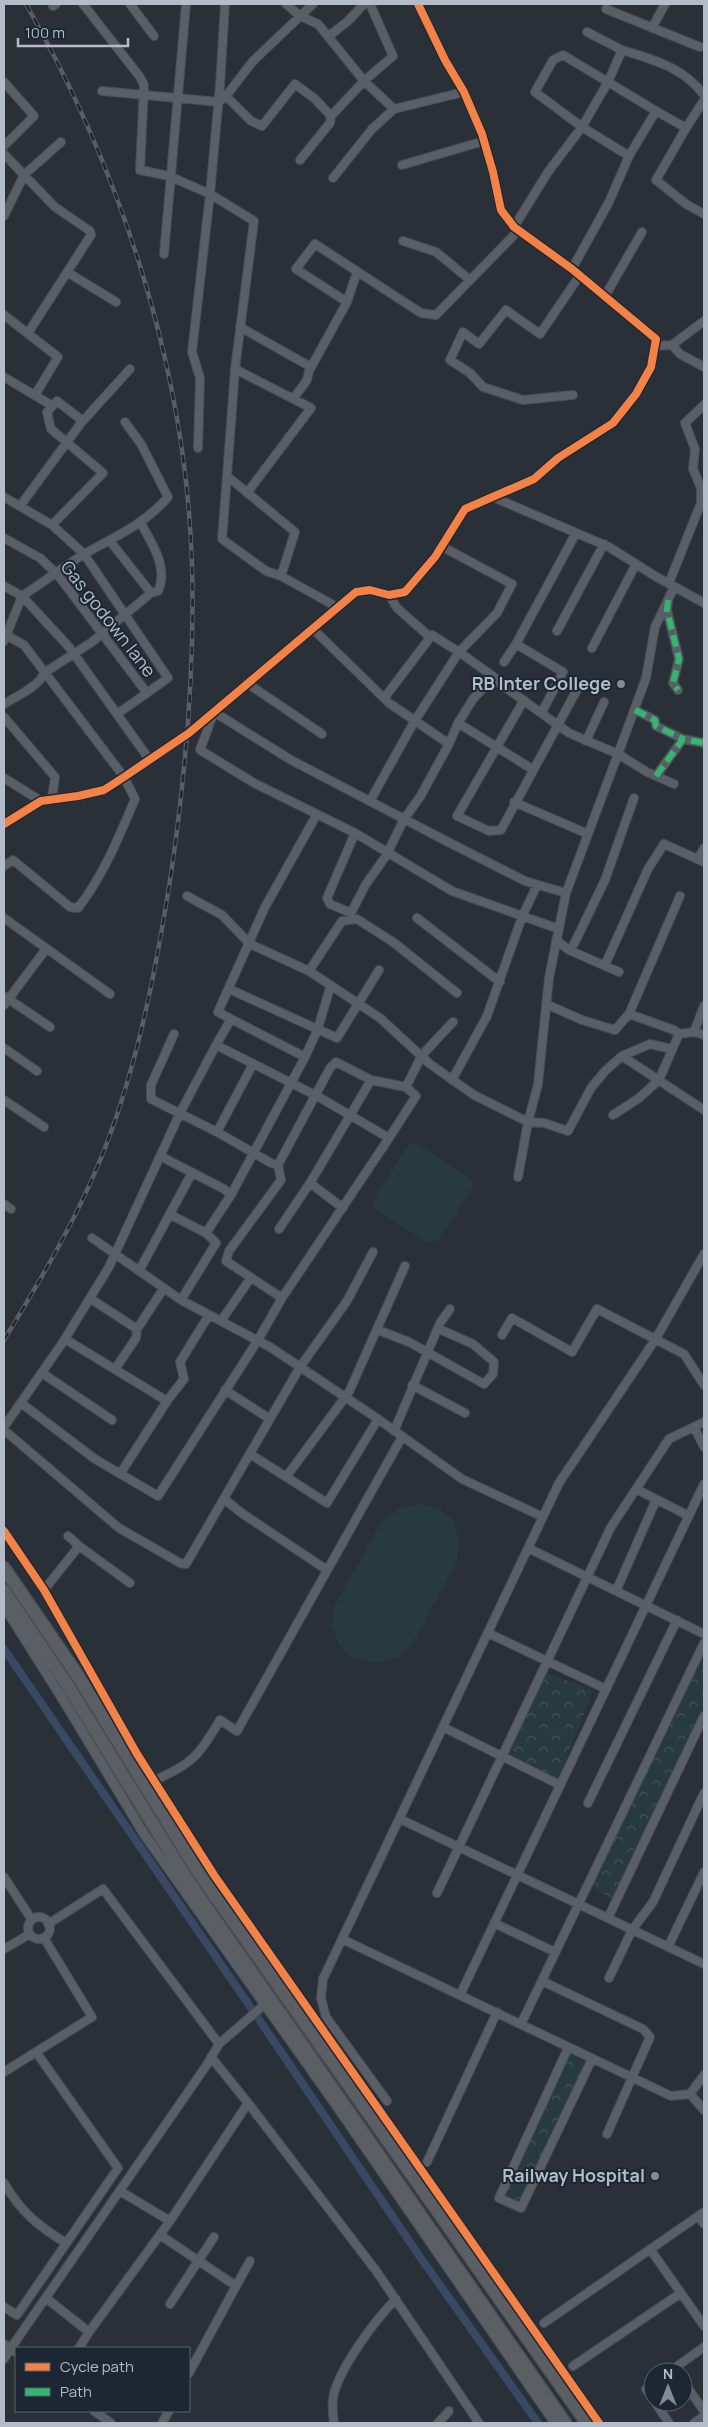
<svg xmlns="http://www.w3.org/2000/svg" width="708" height="2427" viewBox="0 0 708 2427" font-family="Manrope,sans-serif">
<style>
.green{fill:#273a3e}
.park{fill:url(#park-crowns)}
.lines{fill:none;stroke-linecap:round;stroke-linejoin:round}
.canal{stroke:#384963;stroke-width:8}
.minor-casing{stroke:#484c53;stroke-width:10}
.tertiary-casing{stroke:#484c53;stroke-width:11}
.trunk-casing{stroke:#474c53;stroke-width:15}
.minor{stroke:#5a5e66;stroke-width:8}
.tertiary{stroke:#5a5e66;stroke-width:9}
.trunk{stroke:#5b5f64;stroke-width:12}
.rail-casing{stroke:#595d64;stroke-width:4.5}
.rail{stroke:#1d2633;stroke-width:2.5;stroke-dasharray:8;stroke-linecap:butt}
.quiet{stroke:#33b770;stroke-width:6;stroke-dasharray:12 6;stroke-linecap:butt}
.cycleway-casing{stroke:#1d2633;stroke-width:11}
.cycleway{stroke:#f48246;stroke-width:8}
.poi-dot{fill:#848b96;stroke:#1d2633;stroke-width:2}
.labels{text-anchor:middle;stroke-width:4;stroke-linejoin:round;paint-order:stroke}
.street-label{font-size:18px;fill:#b4bcc9;stroke:#1d2633}
.poi-label{font-size:18px;font-weight:bold;fill:#b4bcc9;stroke:#1d2633;text-anchor:end}
</style>
<defs>
<pattern id="park-crowns" width="20" height="18" patternUnits="userSpaceOnUse" patternTransform="scale(1.25)"><rect width="20" height="18" fill="#273a3e"/><path d="M2 6a3 3 0 1 1 6 0M12 15a3 3 0 1 1 6 0" fill="none" stroke="#445559"/></pattern>
</defs>
<rect width="100%" height="100%" fill="#2a3038"/>
<path class="green" d="M 412,1143 L 417,1144 L 469,1177 L 472,1182 L 472,1188 L 440,1238 L 435,1242 L 428,1243 L 376,1210 L 373,1204 L 375,1198 L 407,1146 Z
M 421,1504 L 439,1509 L 453,1519 L 459,1539 L 457,1561 L 413,1643 L 398,1658 L 374,1663 L 351,1657 L 339,1644 L 332,1627 L 334,1607 L 382,1521 L 400,1508 Z"/>
<path class="park" d="M 704,1651 L 704,1707 L 612,1898 L 592,1888 Z
M 547,1673 L 593,1691 L 558,1778 L 507,1754 Z
M 570,2051 L 585,2063 L 518,2203 L 503,2195 Z"/>
<g class="lines">
<path class="canal" d="M 4,1649 L 251,2008
M 258,2018 L 420,2257 L 538,2423"/>
<g class="minor-casing">
<path id="minor" d="M 83,4 L 140,77 L 144,85 L 140,170 L 169,176 L 210,194 L 192,352 L 200,378 L 198,448
M 130,4 L 154,36
M 225,4 L 220,85 L 210,194 L 254,221 L 235,369 L 227,476 L 295,532 L 281,576 L 337,607
M 286,4 L 300,16 L 318,24 L 364,81 L 394,109 L 464,92
M 53,6 L 56,4
M 606,9 L 700,47
M 652,28 L 665,4
M 587,32 L 622,50
M 329,36 L 348,21 L 364,4
M 563,55 L 608,82 L 582,127 L 535,92 L 553,60 Z
M 4,82 L 34,116 L 4,146
M 102,91 L 219,102 L 226,96 L 251,121 L 262,126 L 295,84 L 315,99 L 331,116 L 364,81 L 393,56 L 370,4
M 222,94 L 226,96 L 253,61 L 313,4
M 656,111 L 686,128 L 704,100
M 686,128 L 656,180 L 686,204 L 704,214
M 4,154 L 24,175 L 4,216
M 300,160 L 330,123 L 331,116
M 402,165 L 484,141
M 333,178 L 372,129 L 394,109
M 514,227 L 548,172 L 582,127 L 629,156
M 403,241 L 436,252 L 470,280
M 164,254 L 186,4
M 572,269 L 609,202 L 629,156 L 656,111 L 608,82 L 622,50 C 654,60 683,67 704,95
M 67,272 L 116,302
M 605,296 L 642,232
M 347,302 L 296,269 L 315,244 L 421,313 L 436,315 L 519,230
M 4,315 L 58,357 L 35,395
M 240,327 L 311,367
M 28,333 L 91,235 L 90,231 L 55,207 L 24,175 L 61,142
M 672,345 L 680,354 L 704,367
M 656,346 L 672,345 L 704,321
M 235,369 L 311,408 L 247,493
M 4,377 L 51,405
M 573,395 L 523,400 L 483,387 L 470,373 L 450,360 L 463,332 L 479,344 L 506,310 L 540,334 L 580,275
M 294,398 L 307,380 L 309,371 L 347,302 L 357,272
M 125,422 L 141,444 L 168,497 C 146,523 115,537 86,553 C 64,566 44,582 22,596 L 69,647 L 149,759
M 227,476 L 222,539 L 266,571 L 281,576
M 4,497 L 52,525 L 84,554 L 168,678 L 147,693
M 493,497 L 609,547 L 655,576 L 704,603
M 20,506 L 81,423 L 130,369
M 52,525 L 103,473 L 51,429 L 47,412 L 57,401 L 83,421
M 4,538 L 40,558 L 57,574 L 147,693 L 117,714
M 110,541 L 151,593
M 441,546 L 512,584 L 497,613 L 459,652 L 494,677 L 499,683 L 569,733 L 618,754 L 646,678 L 655,627 L 674,587
M 669,583 L 701,503 L 701,488 L 693,469 L 695,449 L 685,423 L 704,405
M 4,586 L 22,596 L 4,641
M 389,595 L 397,608 L 430,637
M 668,602 L 667,610 L 679,659 L 673,683 L 678,690
M 312,628 L 389,703 L 449,744
M 557,631 L 604,544
M 4,634 L 24,645 L 124,777 L 135,799 C 119,837 103,876 78,908 L 70,907 L 13,860 L 4,866
M 516,644 L 563,672 L 542,712
M 592,648 L 636,564
M 504,662 L 516,644 L 576,533
M 247,683 L 322,734
M 524,700 L 457,816 L 489,831 L 501,830 L 579,686
M 4,704 C 15,697 40,686 44,673 L 92,642 L 151,593 L 158,591 C 169,568 151,541 140,522
M 635,710 L 655,720 L 656,726 L 683,739
M 4,717 L 55,777 L 52,798
M 458,723 L 532,769
M 586,741 L 604,702
M 656,776 L 683,739 L 704,743
M 4,778 L 41,801
M 370,801 L 414,722 L 459,652 L 432,635 L 385,697
M 514,802 L 588,834
M 355,833 L 327,898 L 330,904 L 351,913 L 366,884 L 386,856 L 404,819 L 420,797 L 449,744 L 458,723 L 473,699 L 494,677
M 698,859 L 704,848
M 187,896 L 222,915 L 250,944 L 309,971 L 380,1018 L 430,1064 L 474,1095 L 528,1122 L 538,1084 L 549,978 L 566,893 L 618,754 L 647,772 L 674,784
M 4,918 L 110,994
M 417,918 L 500,982
M 559,929 L 452,891 L 355,833 L 254,783 L 200,750 L 214,712 L 291,760 L 450,843 L 525,881 L 566,893
M 556,940 L 569,950 L 619,972
M 574,944 L 605,880 L 634,798
M 605,965 L 648,869 L 664,844 L 704,862
M 309,971 L 342,921 L 357,919 L 393,942 L 457,993
M 229,989 L 337,1038 L 379,970
M 4,996 L 50,1027
M 546,1004 L 582,1020 L 615,1030 L 629,1014 L 680,896
M 4,1005 L 43,953
M 629,1014 L 674,1030 L 679,1034 L 694,1032 L 704,1035
M 231,1019 L 305,1057
M 694,1032 L 704,1006
M 174,1034 L 151,1085 L 151,1099 L 217,1132 L 271,1163 L 278,1165
M 216,1045 L 231,1019 L 218,1012 L 265,907 L 317,814
M 4,1048 L 37,1071
M 622,1056 L 650,1044 L 672,1049
M 452,1080 L 487,1016 L 522,917 L 537,885
M 4,1100 L 44,1127
M 613,1115 L 639,1098 L 659,1080 L 679,1034
M 217,1132 L 253,1064
M 160,1156 L 224,1189 L 231,1195
M 518,1177 L 528,1122 L 544,1123 L 568,1131 L 591,1088 L 605,1071 L 622,1056 L 704,1110
M 310,1183 L 343,1208
M 4,1204 L 11,1209
M 171,1215 L 206,1233 L 216,1243 L 181,1300
M 279,1229 L 310,1183 L 371,1080
M 206,1233 L 231,1195 L 305,1057 L 317,1031 L 331,985
M 92,1238 L 181,1300 L 270,1347 L 378,1419 L 462,1479 L 543,1517
M 139,1271 L 192,1173
M 282,1298 L 226,1261 L 229,1251 L 281,1180 L 278,1165 L 330,1068 L 336,1062 L 371,1080 L 406,1087
M 91,1299 L 137,1329
M 221,1321 L 250,1279
M 378,1330 L 409,1342 L 484,1384 L 493,1374 L 494,1362 L 473,1344 L 439,1329
M 502,1335 L 512,1318 L 572,1352 L 597,1309 L 684,1354 L 704,1385
M 65,1339 L 167,1401 L 120,1474
M 115,1369 L 136,1338 L 137,1329 L 164,1288
M 42,1373 L 112,1420
M 412,1385 L 465,1413
M 225,1390 L 270,1419
M 167,1401 L 184,1379 L 180,1362 L 209,1315
M 21,1403 L 95,1459 L 158,1496 L 258,1340 L 282,1298 L 389,1138
M 4,1427 L 63,1342 L 109,1267 L 180,1113 L 216,1045 L 317,1096 L 389,1138 L 416,1096 L 406,1087 L 422,1055 L 453,1022
M 694,1427 L 704,1447
M 4,1430 L 119,1528 L 180,1563 L 186,1564 L 300,1367 L 347,1301 L 373,1252
M 394,1431 L 440,1323 L 450,1309
M 250,1454 L 327,1503 L 378,1419
M 286,1477 L 349,1392 L 405,1266
M 636,1489 L 689,1516
M 224,1499 L 243,1514 L 327,1570
M 79,1546 L 130,1583
M 528,1548 L 704,1634
M 44,1590 L 79,1546 L 68,1536
M 616,1591 L 656,1500
M 488,1633 L 606,1689
M 443,1727 L 560,1785
M 155,1780 C 193,1764 200,1754 220,1720 L 237,1731 L 402,1437
M 588,1803 L 677,1620
M 400,1819 L 704,1964
M 4,1877 L 32,1920
M 437,1893 L 611,1527 L 669,1439 L 704,1422
M28 1928a11 11 0 1 1 22 0a11 11 0 1 1-22 0Z
M 608,1918 L 704,1716
M 494,1923 L 555,1952
M 48,1924 L 103,1889 L 219,2044
M 342,1939 L 671,2096 L 690,2094 L 704,2110
M 668,1947 L 704,1872
M 4,1949 L 30,1934
M 609,1978 L 632,1930 L 653,1902 L 704,1793
M 542,1981 L 643,2029 L 650,2037 L 607,2134
M 460,1995 L 704,1484
M 521,2024 L 704,1643
M 568,2048 L 499,2198 L 521,2208 L 592,2059
M 4,2072 L 92,2017 L 44,1938
M 690,2094 L 704,2075
M 387,2101 L 326,2017 L 321,1998 L 323,1979 L 559,1483 L 655,1340 L 704,1254
M 248,2103 L 377,2272 L 479,2423
M 427,2162 L 497,2012
M 4,2183 C 21,2212 38,2226 66,2243
M 120,2191 L 170,2221 L 248,2103 L 211,2057
M 698,2216 L 704,2224
M 160,2235 L 236,2286 L 189,2373
M 650,2249 L 704,2326
M 236,2286 L 250,2261
M 46,2298 L 89,2332 L 170,2221
M 170,2304 L 214,2237
M 4,2307 L 17,2315 L 118,2168 L 36,2052
M 544,2323 L 704,2212
M 4,2344 L 11,2348 L 4,2359
M 79,2348 L 89,2332
M 16,2352 L 11,2348 L 206,2066 L 219,2044 L 265,2004
M 573,2366 L 681,2293
M 669,2372 L 704,2347
M 683,2381 L 704,2411
M 653,2384 L 646,2389 L 653,2399
M 655,2402 L 669,2423
M 94,2411 L 111,2423
M 162,2423 L 169,2411
M 334,2423 C 333,2416 332,2407 333,2400 C 335,2373 376,2319 396,2299
M 438,2423 L 449,2411
M 694,2423 L 704,2416"/>
</g>
<g class="tertiary-casing">
<path id="tertiary" d="M 4,824 L 41,801 L 78,796 L 104,790 L 124,777 L 189,733 L 356,592 L 370,590 L 389,595 L 405,592 L 435,557 L 465,509 L 534,479 L 558,458 L 613,423 L 636,394 L 651,367 L 656,339 L 572,269 L 514,227 L 501,210 L 493,172 L 482,134 L 464,92 L 445,60 L 418,4
M 4,1531 L 44,1590 L 137,1754 L 214,1875 L 599,2423
M 4,1606 L 64,1701 L 144,1834 L 334,2102 L 555,2423"/>
</g>
<g class="trunk-casing">
<path id="trunk" d="M 4,1568 L 78,1676 L 197,1870 L 587,2423
M 4,1591 L 66,1683 L 186,1878 L 565,2423"/>
</g>
<use href="#minor" class="minor"/>
<use href="#tertiary" class="tertiary"/>
<use href="#trunk" class="trunk"/>
<g class="rail-casing">
<path id="rail" d="M 4,1340 C 43,1276 82,1210 108,1140 C 140,1055 157,963 171,874 C 186,771 195,669 192,565 C 186,370 122,173 26,4"/>
</g>
<use href="#rail" class="rail"/>
<path class="quiet" d="M 668,600 L 667,610 L 679,659 L 673,683 L 678,690
M 635,710 L 655,720 L 656,726 L 683,739
M 656,776 L 683,739 L 704,743"/>
<g class="cycleway-casing">
<path id="cycleway" d="M 4,824 L 41,801 L 78,796 L 104,790 L 124,777 L 189,733 L 356,592 L 370,590 L 389,595 L 405,592 L 435,557 L 465,509 L 534,479 L 558,458 L 613,423 L 636,394 L 651,367 L 656,339 L 572,269 L 514,227 L 501,210 L 493,172 L 482,134 L 464,92 L 445,60 L 418,4
M 4,1531 L 44,1590 L 137,1754 L 214,1875 L 599,2423"/>
</g>
<use href="#cycleway" class="cycleway"/>
</g>
<g class="poi-dot">
<circle cx="621" cy="684" r="5"/>
<circle cx="655" cy="2176" r="5"/>
</g>
<g class="labels">
<g class="street-label">
<text transform="translate(108 619) rotate(52)" y="6">Gas godown lane</text>
</g>
<g class="poi-label">
<text x="611" y="690">RB Inter College</text>
<text x="645" y="2182">Railway Hospital</text>
</g>
</g>
<rect width="708" height="2427" fill="none" stroke="#b4bcc9" stroke-width="10"/>
<rect x="15" y="2347" width="175" height="65" fill="#1d2633" stroke="#59626f"/>
<rect x="25" y="2363" width="25" height="8" fill="#f48246" stroke="#59626f"/>
<text x="60" y="2372" font-size="15" fill="#b4bcc9">Cycle path</text>
<rect x="25" y="2388" width="25" height="8" fill="#33b770" stroke="#59626f"/>
<text x="60" y="2397" font-size="15" fill="#b4bcc9">Path</text>
<g transform="translate(668 2387)"><circle r="24" fill="#1d2633" stroke="#59626f"/>
<path d="M0-4L9 19L0 12L-9 19Z" fill="#848b96"/>
<text y="-8" font-size="14" font-weight="bold" text-anchor="middle" fill="#b4bcc9">N</text>
</g>
<path d="M18 38v8h110v-8" fill="none" stroke="#b4bcc9" stroke-width="2.5"/>
<text x="25" y="38" font-size="15" fill="#b4bcc9" stroke="#1d2633" stroke-width="4" paint-order="stroke">100 m</text>
</svg>
